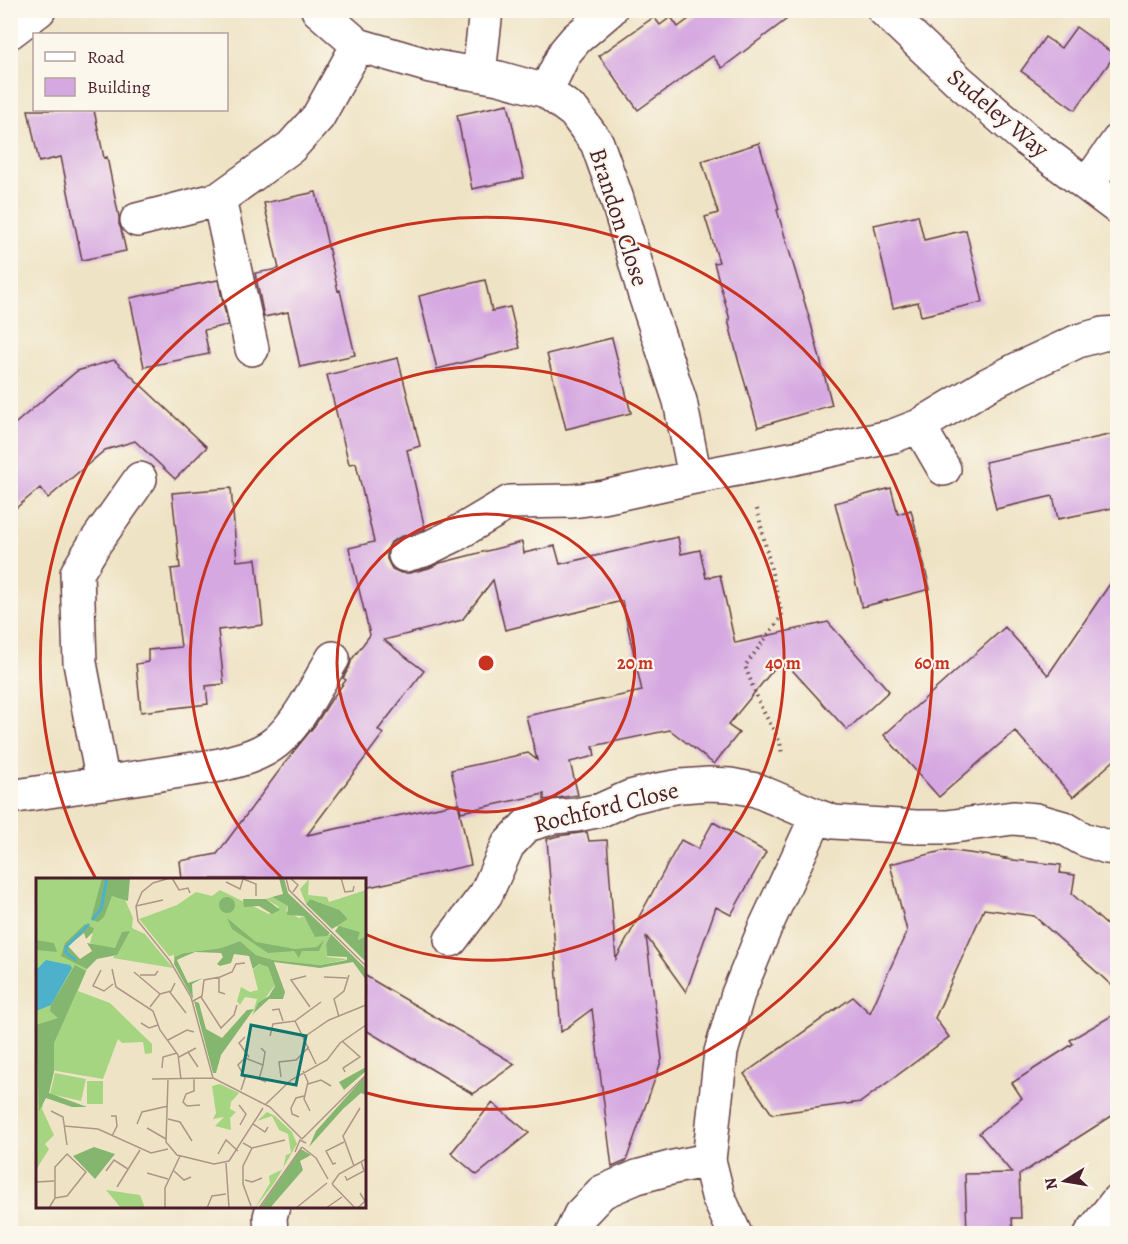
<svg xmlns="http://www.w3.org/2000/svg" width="1128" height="1244" viewBox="0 0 1128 1244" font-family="Alegreya,serif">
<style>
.building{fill:#d5a8e1}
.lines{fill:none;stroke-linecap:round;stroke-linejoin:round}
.minor-casing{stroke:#633c42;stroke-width:36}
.path{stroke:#633c42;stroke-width:4;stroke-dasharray:1.5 4.5;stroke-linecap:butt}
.minor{stroke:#fff;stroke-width:33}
.ring{fill:none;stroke:#c8321e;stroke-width:3}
.labels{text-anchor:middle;stroke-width:4.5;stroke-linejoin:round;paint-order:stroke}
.street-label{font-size:24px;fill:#4a1f2b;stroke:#fbf7ec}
.inset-river{fill:none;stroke:#4db1cc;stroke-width:3}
.inset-road{fill:none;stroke:#ad9587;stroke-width:1.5}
.view{fill:#0f766e;fill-opacity:0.15;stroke:#0f766e;stroke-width:3}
.inset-edge{fill:none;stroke:#4a1f2b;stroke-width:3}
.centre{fill:#c8321e;stroke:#fbf7ec;stroke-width:3}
.ring-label{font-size:18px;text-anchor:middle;font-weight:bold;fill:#c8321e;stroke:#fbf7ec;stroke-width:4.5;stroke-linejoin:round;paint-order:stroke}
</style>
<rect width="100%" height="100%" fill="#fbf7ec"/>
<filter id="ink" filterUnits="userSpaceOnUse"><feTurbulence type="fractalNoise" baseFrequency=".0167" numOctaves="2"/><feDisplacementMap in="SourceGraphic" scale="12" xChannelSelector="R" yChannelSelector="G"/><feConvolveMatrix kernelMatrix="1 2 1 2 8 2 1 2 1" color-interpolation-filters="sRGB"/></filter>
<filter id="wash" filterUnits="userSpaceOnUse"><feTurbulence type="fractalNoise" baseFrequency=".008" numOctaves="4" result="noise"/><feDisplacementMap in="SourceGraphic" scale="24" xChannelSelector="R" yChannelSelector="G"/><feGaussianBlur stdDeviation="1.35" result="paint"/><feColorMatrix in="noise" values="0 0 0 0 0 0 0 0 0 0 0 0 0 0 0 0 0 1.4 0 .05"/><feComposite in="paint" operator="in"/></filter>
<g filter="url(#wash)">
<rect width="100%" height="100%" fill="#efe3c5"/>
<g id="blocks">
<path class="building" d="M 701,10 L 799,10 L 722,68 L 713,56 L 638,110 L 599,56 L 654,17 L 660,25 L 671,17 L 678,27 Z
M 1076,27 L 1115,55 L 1075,110 L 1021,71 L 1045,37 L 1061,48 Z
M 508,104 L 524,178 L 472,189 L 457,115 Z
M 28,110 L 94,110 L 104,158 L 107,157 L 119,217 L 119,224 L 121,229 L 126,251 L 82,260 L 61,157 L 39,162 Z
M 759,143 L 779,209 L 777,210 L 811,324 L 832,405 L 758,427 L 739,363 L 728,320 L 730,320 L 714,263 L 719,262 L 705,217 L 718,213 L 702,161 Z
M 316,192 L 338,291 L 340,290 L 355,355 L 300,367 L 288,312 L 264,317 L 255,273 L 279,269 L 264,203 Z
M 918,215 L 924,240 L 966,230 L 983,302 L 921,316 L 918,302 L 893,308 L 874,225 Z
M 218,280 L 228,325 L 204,330 L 209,354 L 144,367 L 130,298 Z
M 485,280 L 492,311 L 510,307 L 520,348 L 437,369 L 419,296 Z
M 612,338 L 631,413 L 566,429 L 547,354 Z
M 398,358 L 420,446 L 407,450 L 425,529 L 417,532 L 400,537 L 391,542 L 387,550 L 387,559 L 392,569 L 401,573 L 410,573 L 429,568 L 440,563 L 522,542 L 524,553 L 555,546 L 560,564 L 678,537 L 681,554 L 700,550 L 706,578 L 720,575 L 735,643 L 828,622 L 889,691 L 847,730 L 782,659 L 728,725 L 739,733 L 714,764 L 670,730 L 593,746 L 595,756 L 570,762 L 578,795 L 544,800 L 544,794 L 461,812 L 451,770 L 528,753 L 537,760 L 526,716 L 642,691 L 622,601 L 505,630 L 493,580 L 462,620 L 384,640 L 424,671 L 378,730 L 383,734 L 307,835 L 458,803 L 471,865 L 364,888 L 364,879 L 182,879 L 180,861 L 217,854 L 294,751 L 315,725 L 331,700 L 346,680 L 343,678 L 349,668 L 352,659 L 370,635 L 349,548 L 374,542 L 356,463 L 349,464 L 327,375 Z
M 114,360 L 207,447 L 175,479 L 135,441 L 105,450 L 48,498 L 40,488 L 10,513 L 10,428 L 77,371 Z
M 1118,433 L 1118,507 L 1058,519 L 1053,496 L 996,509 L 985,462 Z
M 231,488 L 237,561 L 256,559 L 263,625 L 218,630 L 224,684 L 206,686 L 208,704 L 141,712 L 136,664 L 148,662 L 148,650 L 181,647 L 171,569 L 180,568 L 172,493 Z
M 891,488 L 898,514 L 911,510 L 930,589 L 862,607 L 835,503 Z
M 1118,572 L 1118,757 L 1073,797 L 1015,731 L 939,797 L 884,735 L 1005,627 L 1048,675 Z
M 713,822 L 766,852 L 731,915 L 716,907 L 686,992 L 646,936 L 662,1059 L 626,1161 L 612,1167 L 592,1009 L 561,1032 L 547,839 L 558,836 L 587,832 L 589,841 L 607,840 L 616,959 L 681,840 L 698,849 Z
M 946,850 L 1006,858 L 1004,859 L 1061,865 L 1060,873 L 1075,875 L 1072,894 L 1118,935 L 1118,991 L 1034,916 L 984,909 L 935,1018 L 949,1037 L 861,1102 L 772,1114 L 744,1074 L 853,997 L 870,1013 L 907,931 L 890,864 Z
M 364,975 L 515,1064 L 473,1094 L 364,1029 Z
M 1118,1012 L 1118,1112 L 1019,1175 L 1021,1218 L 1012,1218 L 1013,1233 L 967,1233 L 965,1174 L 1012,1173 L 979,1133 L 1022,1098 L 1012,1083 L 1073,1044 L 1070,1040 Z
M 492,1103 L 529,1133 L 477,1175 L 451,1153 Z"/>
</g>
</g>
<g filter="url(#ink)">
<use href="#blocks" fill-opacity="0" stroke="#633c42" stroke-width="1.5"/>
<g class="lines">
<g class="minor-casing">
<path id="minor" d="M 318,10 L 358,45 L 430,66 L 499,78 L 546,91 L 574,112 L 597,143 L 617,199 L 644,292 L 680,401 L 695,477 L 795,458 L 893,436 L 919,426 L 987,385 L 1020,368 L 1078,341 L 1103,334 L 1118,333
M 884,10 L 959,81 L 1027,140 L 1118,208
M 10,32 L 39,10
M 479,74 L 486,10
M 546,91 L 565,52 L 576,39 L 610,10
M 1087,185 L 1118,141
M 219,199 L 291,147 L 318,117 L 358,45
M 137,220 L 219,199 L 252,349
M 919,426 L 944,469
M 405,555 L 424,550 L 453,536 L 510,502 L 572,501 L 604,497 L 695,477
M 103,783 L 80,663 L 77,573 L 95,543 L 140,479
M 10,797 L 220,765 C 240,760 260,755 276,742 C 299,723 317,684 333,658
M 451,940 L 486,894 L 508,845 L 527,825 L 554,817 L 576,815 L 601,810 L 630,797 L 658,790 L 681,786 L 709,784 L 730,785 L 756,790 L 817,816
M 271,1234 L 270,1217 L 273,1206
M 571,1234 L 580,1215 L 602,1192 L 637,1177 L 674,1167 L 709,1160
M 735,1234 L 718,1196 L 709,1160 L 721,1052 L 738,994 L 764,930 L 817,816 L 834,822 L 916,827 L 947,827 L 1013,818 L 1036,820 L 1064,828 L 1083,839 L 1107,847 L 1118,848
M 1091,1234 L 1118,1200"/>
</g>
<path class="path" d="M 757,509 L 782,616 L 745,666 L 760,705 L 780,742 L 782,754"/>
<use href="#minor" class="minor"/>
</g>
</g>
<g class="ring">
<circle cx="486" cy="663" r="149"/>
<path d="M282 878A297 297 0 1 1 365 934"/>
<path d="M96 879A446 446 0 1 1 367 1093"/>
</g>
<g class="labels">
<g class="street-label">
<text transform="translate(998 113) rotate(40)" y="8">Sudeley Way</text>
<text transform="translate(619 217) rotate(72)" y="8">Brandon Close</text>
<text transform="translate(606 807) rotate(-14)" y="8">Rochford Close</text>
</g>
</g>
<g transform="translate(36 878)">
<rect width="330" height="330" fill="#efe3c5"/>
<path d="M 0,0 L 71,0 L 72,23 L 76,18 L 88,19 L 97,40 L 96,50 L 109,56 L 137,90 L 77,80 L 93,53 L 79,70 L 66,69 L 54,65 L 58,50 L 50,46 L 27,72 L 51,91 L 42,113 L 74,125 L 116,166 L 116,175 L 109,176 L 107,164 L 86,165 L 82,161 L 67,201 L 14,192 L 6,231 L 18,257 L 9,266 L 13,271 L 0,292 ZM 273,1 L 272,17 L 291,19 L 293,24 L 330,12 L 330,58 L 322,62 L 324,54 L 299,48 L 312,41 L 304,32 L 274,21 L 270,26 L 264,11 ZM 184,12 L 233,36 L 243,29 L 230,21 L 236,19 L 252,28 L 250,33 L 263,40 L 268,38 L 280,59 L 295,56 L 290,66 L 291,79 L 312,81 L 284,87 L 237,82 L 220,77 L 204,63 L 185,70 L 148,75 L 138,85 L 138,77 L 133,78 L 103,41 L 141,27 L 160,14 L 176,18 ZM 223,86 L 232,89 L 239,107 L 216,138 L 221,121 L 209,119 L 204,127 L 201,123 L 205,109 L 214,114 L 222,112 L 217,92 ZM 19,195 L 50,201 L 45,223 L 14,216 ZM 51,203 L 67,203 L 67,226 L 51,226 ZM 184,206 L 203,215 L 195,224 L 194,231 L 200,234 L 194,240 L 195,252 L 179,248 L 188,239 L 177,241 L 180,235 L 176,208 ZM 231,234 L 239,238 L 256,254 L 261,266 L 239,304 L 219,330 L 234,305 L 233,298 L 247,291 L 250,277 L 255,275 L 252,256 L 243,252 L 236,238 L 221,243 ZM 70,312 L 104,317 L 109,330 L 85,330 Z" fill="#a6d582"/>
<path d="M 66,0 L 94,0 L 92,23 L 76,18 L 68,39 L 62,44 L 55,41 ZM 243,0 L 248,0 L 252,15 L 294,55 L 291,58 L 279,59 L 268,38 L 251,37 L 252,28 L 236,19 L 247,16 ZM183 27a8 8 0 1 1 16 0a8 8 0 1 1-16 0ZM 207,21 L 230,21 L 244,32 L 236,36 L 223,28 L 208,29 ZM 274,21 L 304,32 L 312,41 L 296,51 L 270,26 ZM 191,40 L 220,64 L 259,71 L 281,69 L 288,62 L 283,73 L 266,73 L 263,80 L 258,73 L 232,75 L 196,51 ZM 49,46 L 58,50 L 57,54 L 50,61 L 48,55 L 32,68 L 44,81 L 56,73 L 51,65 L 79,70 L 86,54 L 94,53 L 81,77 L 61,81 L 51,91 L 25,78 L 29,65 ZM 303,48 L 324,54 L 322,62 L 330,58 L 330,84 L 299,53 ZM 295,56 L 330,91 L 330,102 L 317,84 L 284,90 L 238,84 L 249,114 L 247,121 L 233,121 L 218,135 L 222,125 L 233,118 L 239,108 L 232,89 L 223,86 L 217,91 L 221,105 L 213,78 L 198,76 L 195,85 L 184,88 L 181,86 L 187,79 L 185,75 L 159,74 L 145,80 L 141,82 L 152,105 L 167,100 L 156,106 L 157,121 L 138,86 L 139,79 L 148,75 L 185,70 L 204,63 L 220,77 L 237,82 L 284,87 L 311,82 L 311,79 L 291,78 L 290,66 ZM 0,62 L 18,65 L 21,74 L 0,72 ZM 39,87 L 50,93 L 18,165 L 18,194 L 13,215 L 51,229 L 36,229 L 10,220 L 3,233 L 0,147 L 22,140 L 14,133 L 15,127 ZM 158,123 L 163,125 L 170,151 L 186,160 L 211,132 L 218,131 L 185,177 L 180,195 L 177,195 ZM 330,189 L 330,193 L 308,212 L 303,204 ZM 330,197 L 330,217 L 325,215 L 307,231 L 273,269 L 280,253 ZM 58,269 L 79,276 L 59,301 L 37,278 ZM 265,271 L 275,277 L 264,283 L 267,292 L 234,330 L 224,330 Z" fill="#84b670"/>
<path d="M 10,82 L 34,87 L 36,90 L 15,127 L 0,133 L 0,92 Z" fill="#4db1cc"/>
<path class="inset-river" d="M 56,42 L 65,31 L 71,0M 40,82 L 30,75 L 30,69 L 53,46"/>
<path class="inset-road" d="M 134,0 L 117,5 L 106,14 L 100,28 L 102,43 L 134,83 L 155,119 L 177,200 L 234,229M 136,0 L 143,12 L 152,10 L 154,15M 205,0 L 220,6 L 220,18M 250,0 L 253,12 L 330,88M 254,0 L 262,7 L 257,14M 305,0 L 309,14 L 317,13 L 318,8M 190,4 L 204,11 L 207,1M 100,28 L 127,22M 76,91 L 80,109 L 117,133 L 124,152 L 142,177 L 145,201M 65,92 L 57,108 L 68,113 L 77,106M 98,94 L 124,116 L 114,129M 104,97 L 119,97 L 122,93M 270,98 L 255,102 L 274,129M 183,99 L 183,114 L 189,116M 288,99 L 311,100M 133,113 L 150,135M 124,116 L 135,113 L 139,105M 165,119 L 185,150 L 198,137 L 201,127M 157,123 L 166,118 L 168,102 L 184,99 L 196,94 L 200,86 L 209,85M 236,132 L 243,131 L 247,143M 303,139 L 298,121 L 308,113 L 313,97M 259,143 L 285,124M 105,145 L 113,150 L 122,147M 234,158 L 237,146 L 259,143 L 280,186M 209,159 L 203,165 L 213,179M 268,159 L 293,142 L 330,127M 132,162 L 151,152 L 158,154M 306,163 L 324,179 L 307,190 L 309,194M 225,170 L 229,174 L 227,187M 152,174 L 162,189M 143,179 L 160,170M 126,190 L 127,179 L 141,175M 267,193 L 272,204 L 268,221 L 274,233M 245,199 L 243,184 L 260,182 L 273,169M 116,201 L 177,200M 132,201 L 130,264 L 141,277 L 178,286 L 193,283 L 227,230M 158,201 L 158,213 L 150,216 L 147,224 L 151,228 L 164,227M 272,206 L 285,202 L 295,208M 205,212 L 209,200 L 202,187 L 209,180 L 227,187 L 223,201 L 230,204M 230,226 L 255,202 L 291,182 L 304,165 L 330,147M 203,227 L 210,236 L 204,247M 234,229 L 266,261M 15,233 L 27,239 L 31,267M 75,238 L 80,238 L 81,248 L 76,258M 263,239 L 256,236 L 255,230 L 260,220 L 268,218M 132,241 L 144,244 L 156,263M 101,246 L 106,234 L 132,228M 217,246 L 229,254 L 232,249M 28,248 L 62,251 L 115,275 L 132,271M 111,250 L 130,261M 266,261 L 330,197M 207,265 L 216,270 L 207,288 L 207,306 L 215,328M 266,269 L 280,280 L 292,301M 216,270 L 249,262M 259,274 L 264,262 L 270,265M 182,276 L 190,262 L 202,273M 190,285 L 193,330M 300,285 L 297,286 L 290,273 L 308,264M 318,288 L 307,258 L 324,230M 70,293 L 78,282 L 92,291M 138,293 L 148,302 L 155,299M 111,295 L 132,301M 309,298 L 311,302 L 328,293 L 325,283M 209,302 L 216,304 L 226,300M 0,304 L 18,303M 296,306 L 303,296 L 330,281M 296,306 L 319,330M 81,309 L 104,272M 13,330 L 19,320 L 19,289 L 31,276 L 50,294 L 31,318 L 19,320M 129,330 L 129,310 L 144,278M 171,330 L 176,318 L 190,316M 223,330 L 266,269M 260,330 L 291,305M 290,330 L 306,319M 322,330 L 329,323 L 324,315"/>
<path class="view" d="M 215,147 L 270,158 L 260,207 L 206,197 Z"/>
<rect width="330" height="330" class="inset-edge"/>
</g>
<circle cx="486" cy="663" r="9" class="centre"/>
<g class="ring-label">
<text x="635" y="669">20 m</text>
<text x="783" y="669">40 m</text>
<text x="932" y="669">60 m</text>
</g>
<rect width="1128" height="1244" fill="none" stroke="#fbf7ec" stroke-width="36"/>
<rect x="33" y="33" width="195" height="78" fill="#fbf7ec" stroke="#b4a19f" stroke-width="1.5"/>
<rect x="45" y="52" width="30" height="9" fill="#ffffff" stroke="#b4a19f" stroke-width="1.5"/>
<text x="87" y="63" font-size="18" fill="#4a1f2b">Road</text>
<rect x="45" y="78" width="30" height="18" fill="#d5a8e1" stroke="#b4a19f" stroke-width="1.5"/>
<text x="87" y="93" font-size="18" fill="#4a1f2b">Building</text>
<g transform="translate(1065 1181) rotate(259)" stroke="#fbf7ec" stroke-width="4.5" paint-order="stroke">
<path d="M0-4.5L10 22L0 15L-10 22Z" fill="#4a1f2b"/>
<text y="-9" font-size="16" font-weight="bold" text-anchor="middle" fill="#4a1f2b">N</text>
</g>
</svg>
